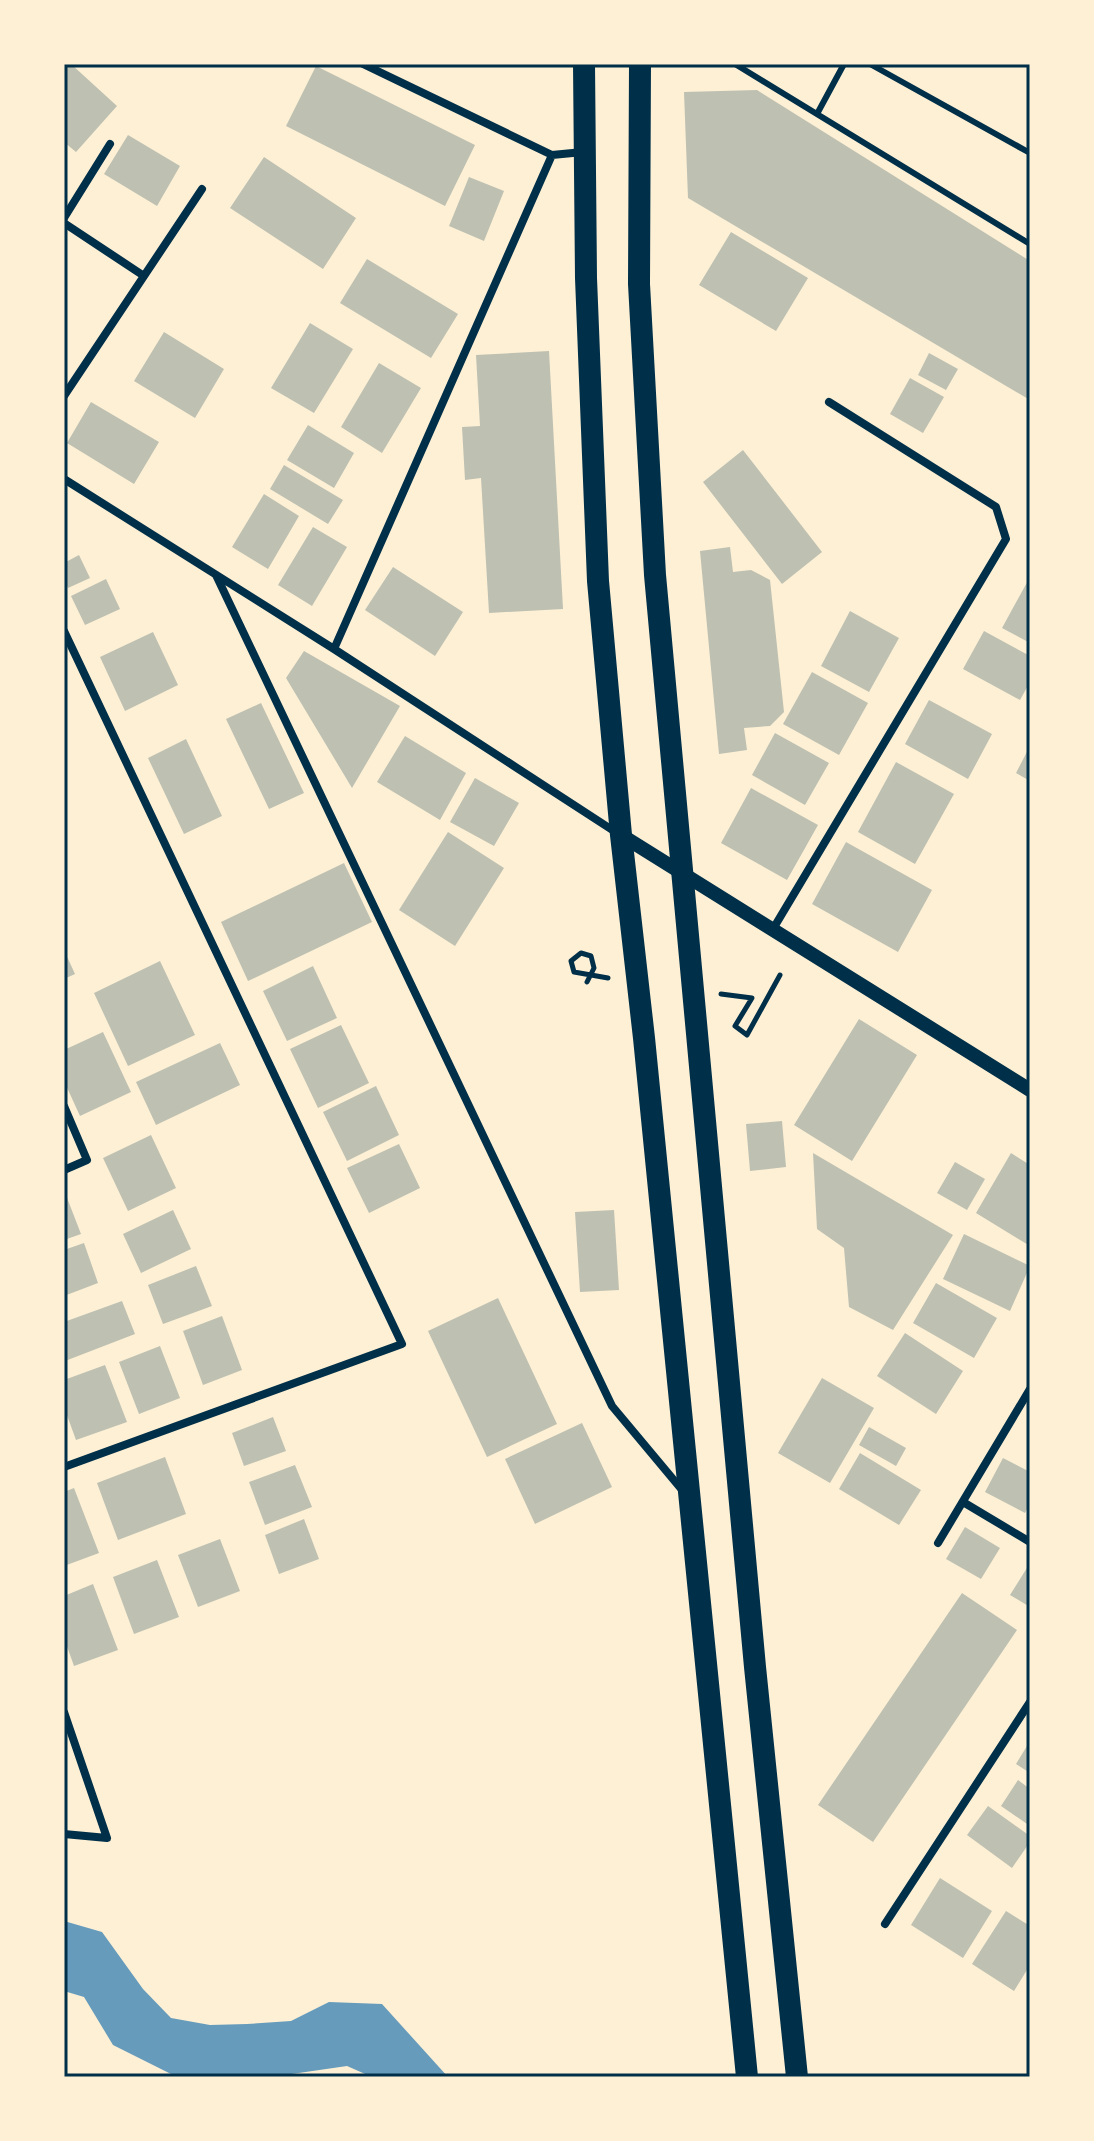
<svg xmlns="http://www.w3.org/2000/svg" width="1094" height="2141" viewBox="0 0 1094 2141" font-family="'Fira Sans Condensed',sans-serif">
<style>
.water{fill:#669bbc}
.building{fill:#bec0b2}
.lines{fill:none;stroke-linecap:round;stroke-linejoin:round}
.path{stroke:#003049;stroke-width:5}
.service{stroke:#003049;stroke-width:6}
.minor{stroke:#003049;stroke-width:8}
.tertiary{stroke:#003049;stroke-width:14}
.trunk{stroke:#003049;stroke-width:22}
.neatline{fill:none;stroke:#003049;stroke-width:3}
</style>
<rect width="100%" height="100%" fill="#fdf0d5"/>
<path class="water" d="M 64,1921 L 102,1932 L 143,1989 L 171,2018 L 210,2025 L 247,2024 L 291,2021 L 329,2002 L 382,2004 L 448,2077 L 372,2077 L 347,2066 L 271,2077 L 177,2077 L 113,2045 L 84,1997 L 64,1991 Z"/>
<path class="building" d="M 64,64 L 71,64 L 117,106 L 76,152 L 64,142 Z
M 316,66 L 475,145 L 445,206 L 286,126 Z
M 757,90 L 1030,261 L 1030,400 L 688,198 L 684,92 Z
M 128,135 L 180,166 L 157,206 L 104,174 Z
M 264,157 L 356,218 L 323,269 L 230,208 Z
M 469,177 L 504,191 L 484,241 L 449,226 Z
M 731,232 L 808,278 L 776,331 L 699,285 Z
M 367,259 L 458,314 L 431,358 L 340,303 Z
M 310,323 L 353,349 L 314,413 L 271,388 Z
M 164,332 L 224,369 L 195,418 L 134,381 Z
M 549,351 L 563,609 L 489,613 L 481,478 L 465,480 L 462,427 L 480,426 L 476,355 Z
M 929,353 L 958,369 L 946,390 L 918,375 Z
M 379,363 L 421,388 L 382,453 L 341,427 Z
M 910,378 L 944,397 L 923,433 L 890,414 Z
M 91,402 L 159,442 L 134,484 L 67,443 Z
M 308,425 L 354,453 L 334,488 L 287,460 Z
M 743,450 L 822,552 L 782,584 L 703,482 Z
M 284,465 L 343,500 L 328,524 L 270,489 Z
M 264,494 L 299,516 L 268,569 L 232,547 Z
M 313,527 L 347,547 L 312,606 L 278,585 Z
M 730,547 L 733,572 L 751,570 L 770,580 L 784,712 L 770,726 L 744,728 L 747,750 L 719,754 L 700,551 Z
M 79,555 L 90,578 L 68,588 L 64,580 L 64,563 Z
M 393,567 L 463,612 L 435,656 L 365,610 Z
M 1030,577 L 1030,643 L 1002,628 Z
M 106,579 L 120,609 L 85,625 L 71,596 Z
M 850,611 L 899,638 L 869,692 L 821,666 Z
M 984,631 L 1030,656 L 1030,682 L 1020,700 L 963,669 Z
M 153,632 L 178,685 L 125,711 L 100,657 Z
M 304,651 L 400,706 L 352,788 L 286,678 Z
M 812,672 L 868,703 L 839,755 L 783,724 Z
M 929,700 L 992,734 L 968,779 L 905,744 Z
M 261,703 L 304,793 L 269,809 L 226,719 Z
M 775,733 L 829,763 L 805,805 L 752,775 Z
M 405,736 L 466,773 L 440,820 L 377,782 Z
M 186,739 L 222,816 L 184,834 L 148,758 Z
M 1030,746 L 1030,781 L 1016,773 Z
M 896,762 L 954,794 L 915,864 L 858,832 Z
M 475,778 L 519,803 L 494,846 L 450,822 Z
M 751,788 L 818,825 L 787,880 L 721,843 Z
M 448,832 L 504,868 L 455,946 L 399,910 Z
M 846,842 L 932,890 L 898,952 L 812,904 Z
M 344,863 L 372,922 L 248,981 L 221,922 Z
M 64,950 L 75,974 L 64,979 Z
M 160,961 L 195,1035 L 128,1066 L 94,993 Z
M 313,966 L 337,1018 L 287,1041 L 263,991 Z
M 859,1019 L 917,1055 L 852,1161 L 794,1125 Z
M 341,1025 L 369,1083 L 318,1108 L 290,1049 Z
M 103,1032 L 131,1092 L 80,1116 L 64,1081 L 64,1050 Z
M 220,1043 L 240,1085 L 156,1125 L 136,1082 Z
M 376,1086 L 399,1135 L 347,1161 L 323,1112 Z
M 782,1121 L 786,1167 L 750,1171 L 746,1124 Z
M 151,1135 L 176,1188 L 128,1211 L 103,1158 Z
M 399,1144 L 420,1188 L 369,1213 L 347,1168 Z
M 813,1153 L 953,1235 L 893,1330 L 849,1307 L 844,1248 L 817,1229 Z
M 1011,1153 L 1030,1165 L 1030,1246 L 976,1213 Z
M 955,1162 L 985,1179 L 967,1210 L 937,1193 Z
M 64,1190 L 81,1234 L 64,1240 Z
M 173,1210 L 191,1249 L 141,1273 L 123,1234 Z
M 614,1210 L 619,1290 L 580,1292 L 575,1212 Z
M 964,1234 L 1030,1266 L 1010,1311 L 943,1279 Z
M 84,1243 L 98,1283 L 64,1296 L 64,1250 Z
M 196,1266 L 212,1306 L 163,1324 L 148,1285 Z
M 936,1283 L 997,1318 L 974,1358 L 913,1323 Z
M 498,1298 L 557,1424 L 487,1457 L 428,1331 Z
M 122,1301 L 135,1334 L 65,1361 L 64,1322 Z
M 222,1316 L 242,1370 L 203,1385 L 183,1331 Z
M 905,1333 L 963,1371 L 936,1414 L 877,1376 Z
M 160,1346 L 180,1398 L 139,1414 L 119,1362 Z
M 105,1365 L 127,1422 L 76,1440 L 64,1407 L 64,1380 Z
M 822,1378 L 874,1408 L 830,1483 L 778,1453 Z
M 273,1417 L 286,1451 L 244,1466 L 232,1433 Z
M 582,1423 L 612,1487 L 535,1524 L 505,1459 Z
M 869,1427 L 906,1448 L 896,1466 L 859,1445 Z
M 860,1453 L 921,1490 L 899,1525 L 839,1489 Z
M 165,1457 L 186,1514 L 118,1540 L 97,1483 Z
M 1003,1458 L 1030,1472 L 1030,1503 L 1025,1513 L 985,1492 Z
M 295,1465 L 312,1507 L 265,1525 L 249,1482 Z
M 74,1488 L 99,1553 L 64,1566 L 64,1492 Z
M 304,1519 L 319,1559 L 279,1574 L 265,1535 Z
M 965,1527 L 1000,1548 L 981,1579 L 946,1559 Z
M 220,1539 L 240,1591 L 198,1607 L 178,1555 Z
M 157,1560 L 179,1617 L 134,1634 L 113,1577 Z
M 1030,1563 L 1030,1607 L 1010,1595 Z
M 93,1584 L 118,1650 L 74,1666 L 64,1638 L 64,1596 Z
M 962,1593 L 1017,1630 L 873,1842 L 818,1805 Z
M 1030,1741 L 1030,1773 L 1016,1764 Z
M 1018,1780 L 1030,1789 L 1030,1826 L 1001,1806 Z
M 988,1806 L 1030,1836 L 1030,1842 L 1012,1868 L 967,1835 Z
M 940,1878 L 992,1911 L 963,1958 L 911,1925 Z
M 1006,1911 L 1030,1926 L 1030,1965 L 1014,1991 L 972,1964 Z"/>
<g class="lines">
<path class="path" d="M 587,982 L 594,968 L 591,956 L 581,953 L 571,961 L 574,972 L 608,978
M 721,994 L 752,998 L 735,1026 L 747,1035 L 780,975"/>
<path class="service" d="M 735,64 L 1030,244
M 870,64 L 1030,153
M 817,114 L 844,64"/>
<path class="minor" d="M 552,155 L 583,152
M 64,218 L 110,144
M 64,223 L 144,276
M 64,396 L 202,189
M 64,479 L 334,649 L 617,833
M 216,575 L 612,1406 L 683,1491
M 64,631 L 402,1344 L 64,1467
M 334,649 L 552,155 L 363,64
M 773,929 L 1006,539 L 996,507 L 829,402
M 64,1106 L 87,1160 L 64,1170
M 963,1502 L 1030,1542
M 938,1543 L 1030,1389
M 64,1712 L 107,1838 L 64,1834
M 885,1924 L 1030,1702"/>
<path class="tertiary" d="M 621,835 L 1030,1090"/>
<path class="trunk" d="M 584,64 L 586,278 L 598,581 L 621,835 L 644,1038 L 747,2077
M 640,64 L 639,284 L 655,575 L 755,1667 L 797,2077"/>
</g>
<rect width="1094" height="2141" fill="none" stroke="#fdf0d5" stroke-width="132"/>
<rect x="66" y="66" width="962" height="2009" class="neatline"/>
</svg>
